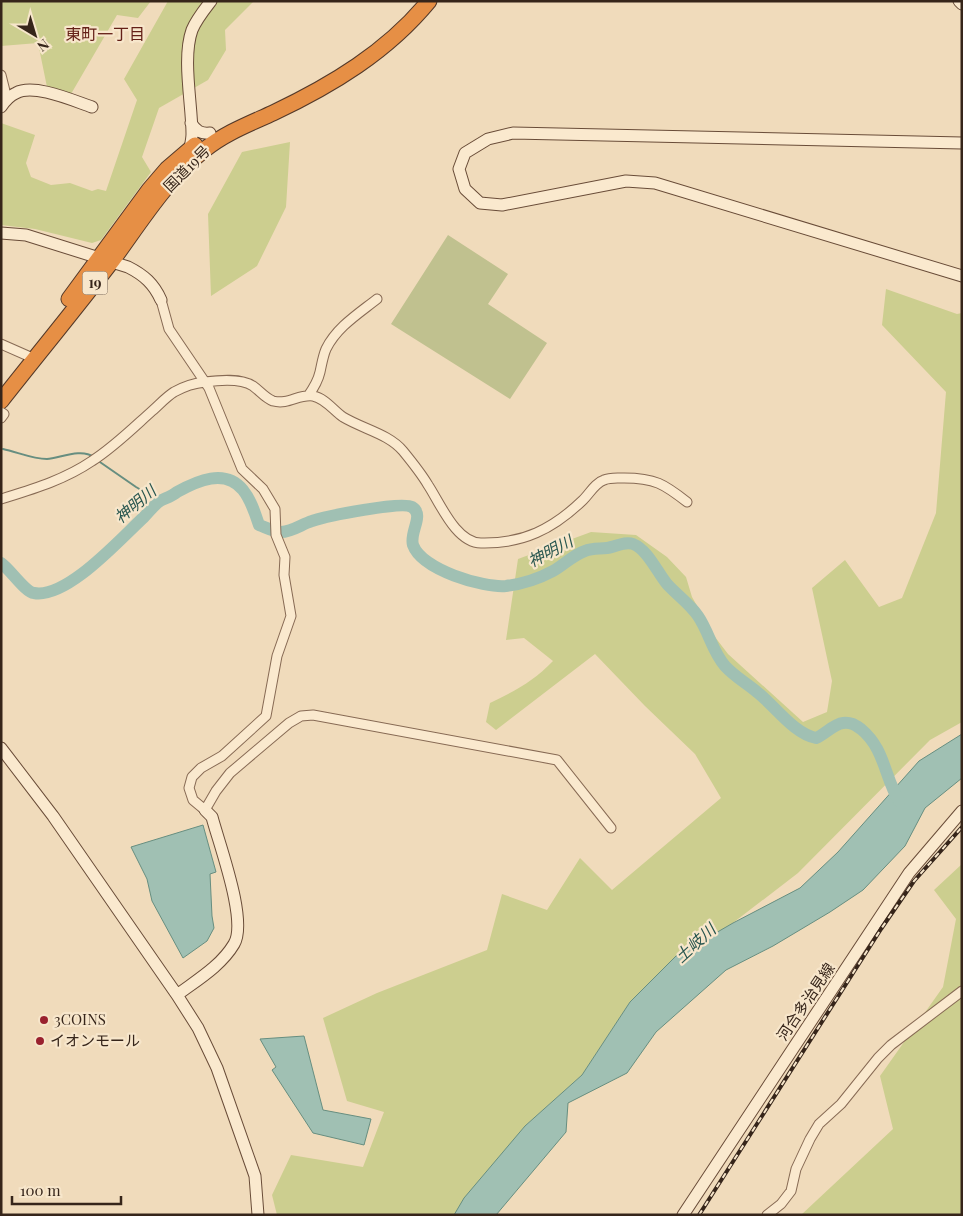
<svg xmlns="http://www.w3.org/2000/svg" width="963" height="1216" viewBox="0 0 963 1216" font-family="'Playfair Display','Noto Sans JP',serif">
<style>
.green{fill:#ccce8f}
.cemetery{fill:#c0c18f}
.water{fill:#a0c0b3;stroke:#678e80}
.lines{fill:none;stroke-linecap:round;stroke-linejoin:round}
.stream{stroke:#678e80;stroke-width:2}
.river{stroke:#a0c0b3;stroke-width:12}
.street-casing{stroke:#876a54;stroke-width:11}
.secondary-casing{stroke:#694c38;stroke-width:13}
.highway-casing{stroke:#543929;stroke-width:17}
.street{stroke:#fae9ce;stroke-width:9}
.secondary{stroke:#fae9ce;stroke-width:11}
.highway{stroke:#e68f45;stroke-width:15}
.rail-casing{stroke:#36251a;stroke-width:4}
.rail{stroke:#f7e6cb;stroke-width:2;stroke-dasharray:5.5;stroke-linecap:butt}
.poi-dot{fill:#99212e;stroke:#f7e6cb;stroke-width:2}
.labels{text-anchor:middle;stroke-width:4.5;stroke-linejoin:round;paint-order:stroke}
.shield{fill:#f7e6cb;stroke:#705f4f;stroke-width:1}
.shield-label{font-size:14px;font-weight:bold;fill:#36251a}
.street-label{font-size:15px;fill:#36251a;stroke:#f7e6cb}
.poi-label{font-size:15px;fill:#36251a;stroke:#f7e6cb;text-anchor:start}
.neighbourhood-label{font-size:16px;fill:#642017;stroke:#f7e6cb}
.water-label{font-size:16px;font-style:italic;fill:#28564f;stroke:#f7e6cb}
</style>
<rect width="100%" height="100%" fill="#f0dbbb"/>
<path class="green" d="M 1,1 L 151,1 L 138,18 L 117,15 L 71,94 L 47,87 L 38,43 L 1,46 Z
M 168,1 L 254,1 L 225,30 L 226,50 L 208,80 L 159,108 L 142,157 L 151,172 L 101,240 L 92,243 L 35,229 L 1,225 L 1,123 L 35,135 L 26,163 L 31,177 L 51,185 L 70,183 L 92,191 L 98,189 L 106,191 L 137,100 L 124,79 Z
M 290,142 L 286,207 L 257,266 L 211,296 L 208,214 L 242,152 Z
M 886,289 L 957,314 L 962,313 L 962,722 L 930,740 L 798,873 L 630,1002 L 582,1075 L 525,1126 L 460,1215 L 277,1215 L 272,1195 L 291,1155 L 363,1167 L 384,1112 L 347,1101 L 323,1018 L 377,993 L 487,950 L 502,894 L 547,910 L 580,858 L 612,890 L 721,798 L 695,754 L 645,706 L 595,654 L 496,730 L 486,722 L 490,703 C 515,691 534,681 553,661 L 524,638 L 506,640 L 518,559 L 591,532 L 636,535 L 667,557 L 686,577 L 692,597 L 715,637 L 728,654 L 803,722 L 827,712 L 832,681 L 812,588 L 845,560 L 879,607 L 902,598 L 936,513 L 946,392 L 882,325 Z
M 962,864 L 962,1215 L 801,1215 L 893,1129 L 880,1076 L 943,987 L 956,919 L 934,890 Z"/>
<path class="cemetery" d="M 448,235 L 508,274 L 488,304 L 547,343 L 510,399 L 391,324 Z"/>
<path class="water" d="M 962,734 L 962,778 L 925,808 L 905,846 L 863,890 L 830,912 L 773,946 L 726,970 L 656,1032 L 627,1073 L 568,1103 L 566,1132 L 496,1215 L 454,1215 L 464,1198 L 525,1126 L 582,1075 L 630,1002 L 676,956 L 733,923 L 800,888 L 838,852 L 919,761 Z
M 203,825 L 216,872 L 210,874 L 212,916 L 214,928 L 207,941 L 183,958 L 152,901 L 147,879 L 131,847 Z
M 304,1036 L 323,1110 L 371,1119 L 364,1145 L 313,1133 L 272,1070 L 276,1067 L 260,1039 Z"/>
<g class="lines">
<path class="stream" d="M 3,449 C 17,452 33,459 47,459 C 60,458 81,448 94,457
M 97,460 L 136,487 L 160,501"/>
<path class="river" d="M 1,563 C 10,569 25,592 34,593 C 67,599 120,539 144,517 C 149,512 154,505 160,501 C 166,498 172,496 177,492 C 197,481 225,468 243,490 C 251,500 255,513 259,525 C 265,527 274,532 281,532 C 292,532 302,524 312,521 C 327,516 402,501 412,507 C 425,515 409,532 413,545 C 422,570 483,588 506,586 C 522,584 540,578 553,571 C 564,565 573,555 585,551 C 592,548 600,549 607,548 C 615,547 625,541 633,544 C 648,550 657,572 667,584 C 677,595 690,604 698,616 C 709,632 712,651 725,666 C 734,676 746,683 757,692 C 775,706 793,733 816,738 C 825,734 834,724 843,723 C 851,722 855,725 861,729 C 885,749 884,776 899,801"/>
<g class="street-casing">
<path id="street" d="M 1,75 L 7,99
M 161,300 L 169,329 L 209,388 L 242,469 L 263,489 L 275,509 L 276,535 L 285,557 L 284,575 L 291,616 L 277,656 L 266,716 L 222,756 L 201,768 L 192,777 L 189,788 L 193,800 L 205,810 L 216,791 L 230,773 L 289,723 L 301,716 L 313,715 L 557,760 L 611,828
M 1,344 L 35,359
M 308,396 C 313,389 318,381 320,372 C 322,363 323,356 326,349 C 337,327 358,314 377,299
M 1,412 L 4,414 L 1,418
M 1,499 C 33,489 64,480 92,461 C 114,447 133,428 152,411 C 159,405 166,397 174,392 C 183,387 195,383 205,382 C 220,380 241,378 253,386 C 260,391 265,398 273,401 C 289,405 298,394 313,396 C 325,398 334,411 343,417 C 363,429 389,434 403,451 C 412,462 421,473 428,485 C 440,503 456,543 481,543 C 523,544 553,529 583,500 C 590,493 595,483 604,480 C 610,477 618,478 624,478 C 655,478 664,484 687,502
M 767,1215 L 781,1204 L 791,1191 L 796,1169 L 810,1139 L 819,1124 L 841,1104 L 878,1058 L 891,1045 L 962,991"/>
</g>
<g class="secondary-casing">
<path id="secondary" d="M 959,1 L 962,4
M 1,107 C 5,101 9,96 16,93 C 34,83 74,101 92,107
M 191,123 C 196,131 201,134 210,133
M 962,143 L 513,133 L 488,139 L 465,153 L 459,169 L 465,189 L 480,203 L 502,205 L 626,181 L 655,183 L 962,276
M 189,153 C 190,147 192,140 192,134 C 192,104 182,58 192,30 C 196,20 204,10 211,1
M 1,233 L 26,235 L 128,267 C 144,275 154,284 161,300
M 1,748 L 53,816 L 177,995
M 205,810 L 212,817 C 219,844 248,921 234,944 C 221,966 197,980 177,995 L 198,1028 L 217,1068 L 255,1176 L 258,1215
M 683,1215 L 909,873 L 962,811"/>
</g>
<g class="highway-casing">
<path id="highway" d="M 69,299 L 149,190 L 167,169 L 195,145
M 1,401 C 38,354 76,308 112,261 C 140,223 166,180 204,150 C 225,133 249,124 273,113 C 332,85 387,52 429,1"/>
</g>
<use href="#street" class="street"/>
<use href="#secondary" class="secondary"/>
<use href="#highway" class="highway"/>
<g class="rail-casing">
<path id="rail" d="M 699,1215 L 881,929 L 914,881 L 962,827"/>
</g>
<use href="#rail" class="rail"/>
</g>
<g class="poi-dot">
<circle cx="44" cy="1020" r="5"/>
<circle cx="40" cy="1041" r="5"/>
</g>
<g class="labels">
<rect class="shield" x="82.5" y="271.5" width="25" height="23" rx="4"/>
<g class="shield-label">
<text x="95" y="288">19</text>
</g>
<g class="street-label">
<text transform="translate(187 169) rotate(-45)" y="5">国道19号</text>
<text transform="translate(806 1002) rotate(-56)" y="5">河合多治見線</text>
</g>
<g class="poi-label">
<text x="54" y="1025">3COINS</text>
<text x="50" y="1046">イオンモール</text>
</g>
<g class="neighbourhood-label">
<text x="105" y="40">東町一丁目</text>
</g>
<g class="water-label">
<text transform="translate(135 504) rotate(-40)" y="6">神明川</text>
<text transform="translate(550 551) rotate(-28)" y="6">神明川</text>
<text transform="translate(695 943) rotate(-42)" y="6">土岐川</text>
</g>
</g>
<rect width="963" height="1216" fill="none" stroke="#36251a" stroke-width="5"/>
<g transform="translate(35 35) rotate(142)" stroke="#f7e6cb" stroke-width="4" paint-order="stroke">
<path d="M0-4L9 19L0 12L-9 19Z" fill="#36251a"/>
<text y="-8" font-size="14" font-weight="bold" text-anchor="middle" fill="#36251a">N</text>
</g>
<path d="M12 1196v8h109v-8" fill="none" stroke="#36251a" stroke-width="2.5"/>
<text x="20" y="1196" font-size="15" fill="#36251a" stroke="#f7e6cb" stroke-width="4" paint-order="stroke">100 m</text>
</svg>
